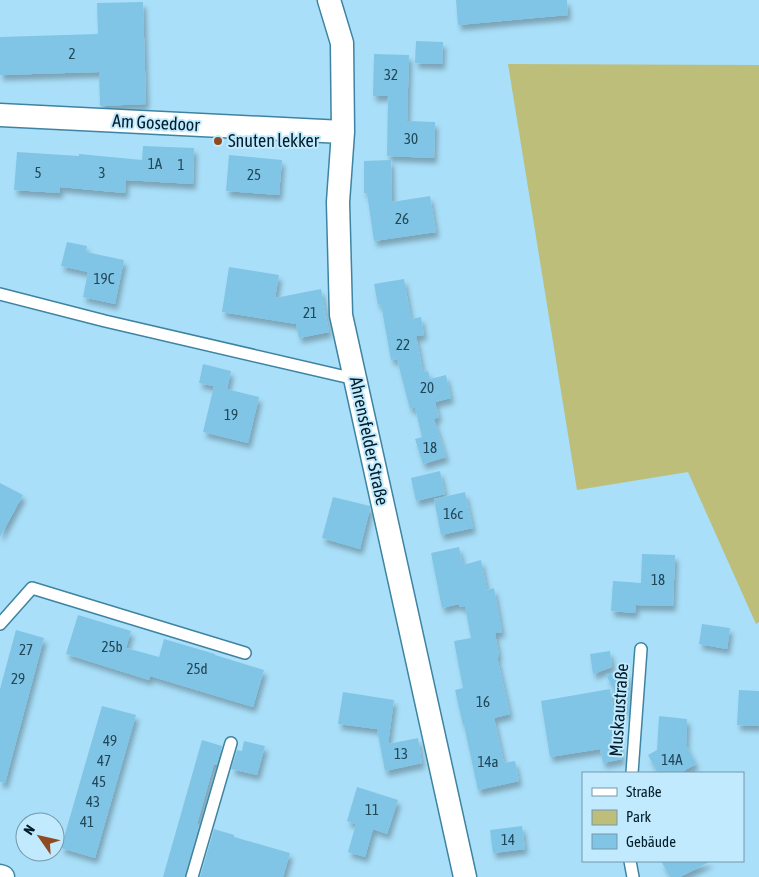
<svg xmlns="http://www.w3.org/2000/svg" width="759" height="877" viewBox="0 0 759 877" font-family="'Asap Condensed',sans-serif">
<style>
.green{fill:#bdbe7a}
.building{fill:#80c5e5;filter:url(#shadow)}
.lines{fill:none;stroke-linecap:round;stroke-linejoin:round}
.lane-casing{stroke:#3e84a2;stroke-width:14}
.street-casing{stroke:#3e84a2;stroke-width:25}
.lane{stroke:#fff;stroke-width:11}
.street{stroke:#fff;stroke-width:22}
.poi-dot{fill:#8f4a20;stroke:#c2eafe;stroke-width:2}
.labels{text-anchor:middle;stroke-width:4;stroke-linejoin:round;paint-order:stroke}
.number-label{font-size:15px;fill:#214758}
.street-label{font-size:18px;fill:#011d29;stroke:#c2eafe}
.poi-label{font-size:18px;fill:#011d29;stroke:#c2eafe;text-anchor:start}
</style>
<defs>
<filter id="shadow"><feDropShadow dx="3" dy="5.5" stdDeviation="2.5" flood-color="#0004"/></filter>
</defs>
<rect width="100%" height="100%" fill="#a9dff9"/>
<path class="green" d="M 508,64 L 759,65 L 759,622 L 756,624 L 688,472 L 577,490 Z"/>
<path class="building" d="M 456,0 L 567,0 L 568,15 L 458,25 Z
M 143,2 L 146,104 L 100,106 L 99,72 L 0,75 L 0,37 L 98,34 L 97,3 Z
M 416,41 L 443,42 L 442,64 L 415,63 Z
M 374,54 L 409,55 L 407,121 L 435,122 L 434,158 L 387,156 L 388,96 L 373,96 Z
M 143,146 L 194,148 L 193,184 L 126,180 L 125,193 L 60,187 L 60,193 L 14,190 L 17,152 L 79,156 L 79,154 L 142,160 Z
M 229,155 L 282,160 L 279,195 L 226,191 Z
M 391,160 L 392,202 L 430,196 L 436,232 L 374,241 L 367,193 L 364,193 L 364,161 Z
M 67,242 L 87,246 L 86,252 L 124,260 L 115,304 L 83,297 L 88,272 L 61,266 Z
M 229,267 L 279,275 L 275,298 L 321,289 L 329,332 L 299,338 L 296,324 L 222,312 Z
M 404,279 L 411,319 L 421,317 L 424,335 L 416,336 L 423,372 L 428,371 L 430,379 L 446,375 L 451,398 L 435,402 L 439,417 L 434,419 L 446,457 L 423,464 L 415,439 L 422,437 L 415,407 L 410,409 L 397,359 L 391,360 L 381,304 L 378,305 L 374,284 Z
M 203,364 L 231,371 L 227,389 L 199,383 Z
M 214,386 L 259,397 L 248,443 L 203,432 Z
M 440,471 L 445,494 L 416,501 L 411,478 Z
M 0,483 L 23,495 L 0,537 Z
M 465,492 L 473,528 L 441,535 L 434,499 Z
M 333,497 L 370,506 L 370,509 L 360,549 L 322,538 Z
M 459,547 L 463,565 L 481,560 L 487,590 L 494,588 L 502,632 L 495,633 L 499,656 L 497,657 L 510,714 L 494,718 L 504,763 L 515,761 L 519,781 L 478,790 L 464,725 L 463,725 L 455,690 L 463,688 L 454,641 L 471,638 L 465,606 L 460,607 L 459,604 L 442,608 L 431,553 Z
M 642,554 L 675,555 L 673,606 L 636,605 L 635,613 L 611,611 L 613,581 L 641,583 Z
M 78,615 L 131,631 L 126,648 L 159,657 L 164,639 L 215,654 L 215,655 L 264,670 L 253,707 L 150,676 L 149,680 L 66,654 Z
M 702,624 L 730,628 L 727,649 L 699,644 Z
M 16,630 L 44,638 L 5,783 L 0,782 L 0,689 Z
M 610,651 L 612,667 L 593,674 L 590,654 Z
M 626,671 L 630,696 L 629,717 L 606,675 Z
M 610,689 L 622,759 L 603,763 L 600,749 L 550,757 L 541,701 Z
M 739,690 L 759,691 L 759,726 L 737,725 Z
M 343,692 L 394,700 L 388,744 L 418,738 L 422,763 L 385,771 L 377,729 L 338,724 Z
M 102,706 L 136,715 L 95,858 L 61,848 Z
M 659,716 L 687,719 L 686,745 L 696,764 L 680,773 L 658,773 L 648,755 L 657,750 Z
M 202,740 L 222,746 L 217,765 L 214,764 L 197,824 L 199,825 L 185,877 L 163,877 Z
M 244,741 L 265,746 L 257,775 L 231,769 L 237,750 L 242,751 Z
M 357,787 L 398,800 L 387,834 L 373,829 L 365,857 L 348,852 L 356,824 L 347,821 Z
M 522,826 L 525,849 L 493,853 L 490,830 Z
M 214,829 L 234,835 L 234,837 L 290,853 L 283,877 L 200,877 Z
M 661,861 L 711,861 L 680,877 L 670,877 Z"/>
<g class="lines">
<g class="lane-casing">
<path id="lane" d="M 0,294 L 105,321 L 355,379
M 0,624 L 32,588 L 245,653
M 632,773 L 641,649
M 630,861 L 633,877
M 192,877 L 231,743"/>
</g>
<g class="street-casing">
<path id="street" d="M 329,0 L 342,43 L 343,132 L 338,202 L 341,315 L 465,877
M 0,115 L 343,132
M 0,876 L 3,877"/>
</g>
<use href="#lane" class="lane"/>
<use href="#street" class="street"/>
</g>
<circle class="poi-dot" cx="218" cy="141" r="5"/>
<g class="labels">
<g class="number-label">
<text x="72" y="59">2</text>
<text x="391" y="80">32</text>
<text x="411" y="144">30</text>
<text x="155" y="169">1A</text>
<text x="181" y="170">1</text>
<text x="38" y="178">5</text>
<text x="102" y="178">3</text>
<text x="254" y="180">25</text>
<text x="402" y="224">26</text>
<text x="104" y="284">19C</text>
<text x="310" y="318">21</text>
<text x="403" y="350">22</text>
<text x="427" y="393">20</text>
<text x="231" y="420">19</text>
<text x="430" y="453">18</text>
<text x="453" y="519">16c</text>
<text x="658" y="585">18</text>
<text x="112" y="652">25b</text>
<text x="26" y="655">27</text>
<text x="197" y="674">25d</text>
<text x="18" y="684">29</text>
<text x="483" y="707">16</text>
<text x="110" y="746">49</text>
<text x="401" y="759">13</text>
<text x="672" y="765">14A</text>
<text x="104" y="766">47</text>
<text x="488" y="767">14a</text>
<text x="99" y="787">45</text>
<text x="93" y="807">43</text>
<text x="372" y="815">11</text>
<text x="87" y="827">41</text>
<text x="508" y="845">14</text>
</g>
<g class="street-label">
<text transform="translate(156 123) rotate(3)" y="6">Am Gosedoor</text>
<text transform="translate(369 441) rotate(78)" y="6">Ahrensfelder Straße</text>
<text transform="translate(619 710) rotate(-86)" y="6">Muskaustraße</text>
</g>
<g class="poi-label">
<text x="228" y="147">Snuten lekker</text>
</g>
</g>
<rect x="582" y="772" width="162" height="90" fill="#c2eafe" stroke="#7598a9"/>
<rect x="592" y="788" width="25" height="8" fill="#ffffff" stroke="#7598a9"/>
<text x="626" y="797" font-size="15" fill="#011d29">Straße</text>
<rect x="592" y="810" width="25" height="15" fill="#bdbe7a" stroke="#7598a9"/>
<text x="626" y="822" font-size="15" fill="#011d29">Park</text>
<rect x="592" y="834" width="25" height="15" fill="#80c5e5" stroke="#7598a9"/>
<text x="626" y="847" font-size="15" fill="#011d29">Gebäude</text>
<g transform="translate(40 837) rotate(304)"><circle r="24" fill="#c2eafe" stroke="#7598a9"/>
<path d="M0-4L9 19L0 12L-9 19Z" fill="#8f4a20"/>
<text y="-8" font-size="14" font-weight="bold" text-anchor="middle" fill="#011d29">N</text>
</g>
</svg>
